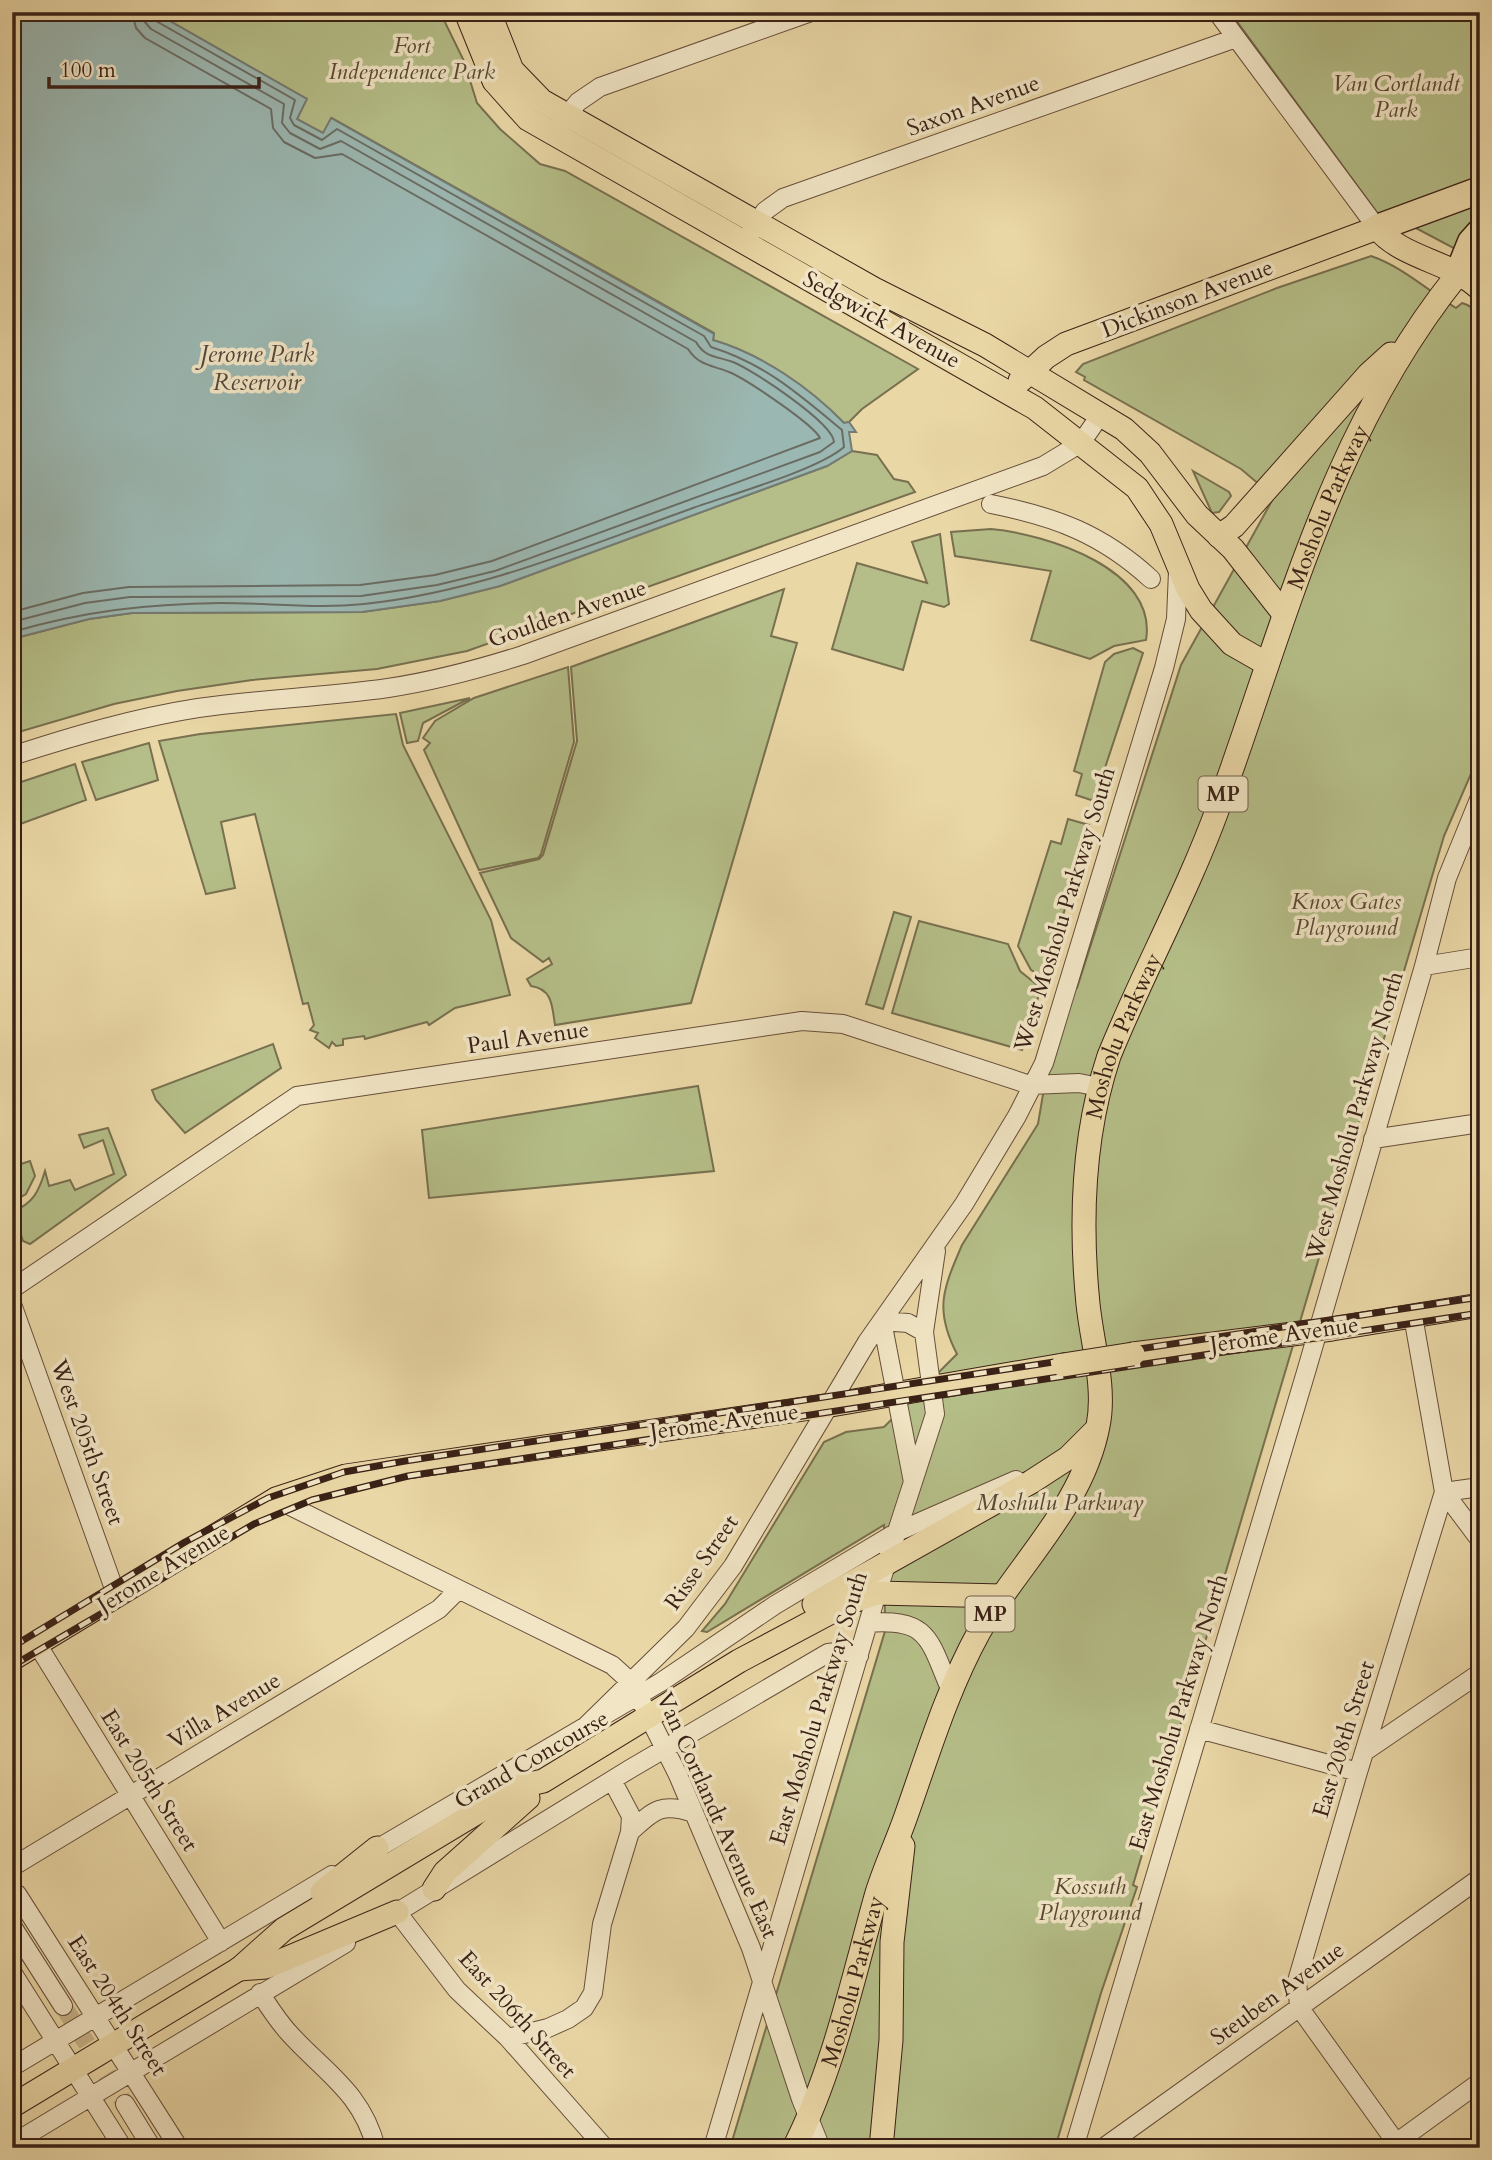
<svg xmlns="http://www.w3.org/2000/svg" width="1492" height="2160" viewBox="0 0 1492 2160" font-family="Cardo,serif">
<style>
.green{fill:#b5be88;stroke:#78704f;stroke-width:2}
.water{fill:#9bb7b1;stroke:#747b73;stroke-width:2}
.lines{fill:none;stroke-linecap:round;stroke-linejoin:round}
.shore{stroke:#6a6c64;stroke-width:2}
.minor-tunnel{stroke:#c7b389;stroke-width:18;stroke-dasharray:18 9;stroke-linecap:butt}
.minor-casing{stroke:#664e3a;stroke-width:20}
.major-casing{stroke:#3a2116;stroke-width:25}
.highway-casing{stroke:#3a2116;stroke-width:29}
.minor{stroke:#f1e5c5;stroke-width:18}
.major{stroke:#ead7a6;stroke-width:23}
.highway{stroke:#ead7a6;stroke-width:26}
.rail-casing{stroke:#3a2116;stroke-width:7}
.rail{stroke:#f1e5c5;stroke-width:4.5;stroke-dasharray:13;stroke-linecap:butt}
.major-bridge-casing{stroke:#3a2116;stroke-width:25;stroke-linecap:butt}
.major-bridge{stroke:#ead7a6;stroke-width:23}
.labels{text-anchor:middle;stroke-width:7;stroke-linejoin:round;paint-order:stroke}
.shield{fill:#f1e5c5;stroke:#715c4a;stroke-width:2}
.shield-label{font-size:21px;font-weight:bold;fill:#3a2116}
.park-label{font-size:23px;font-style:italic;fill:#594832;stroke:#f1e5c5}
.street-label{font-size:23px;fill:#3a2116;stroke:#f1e5c5}
.water-label{font-size:24px;font-style:italic;fill:#52463d;stroke:#f1e5c5}
</style>
<rect width="100%" height="100%" fill="#ead7a6"/>
<filter id="stains"><feTurbulence type="fractalNoise" baseFrequency=".00286" numOctaves="4"/><feColorMatrix values="0 0 0 0 .2 0 0 0 0 .09 0 0 0 0 .02 0 0 0 .5 -.17"/></filter>
<radialGradient id="worn" r=".72"><stop offset=".6" stop-color="#630" stop-opacity="0"/><stop offset="1" stop-color="#630" stop-opacity=".3"/></radialGradient>
<path class="green" d="M 154,12 L 440,12 L 464,61 L 477,103 L 500,129 L 540,164 L 565,171 L 918,369 L 862,409 L 849,422 L 844,423 C 809,387 761,354 713,340 L 714,333 L 332,118 L 323,134 L 297,119 L 306,99 Z
M 1230,12 L 1480,12 L 1480,262 L 1414,227 L 1381,218 Z
M 1371,256 C 1403,267 1427,290 1456,308 L 1462,303 C 1473,306 1476,312 1480,322 L 1480,753 L 1444,836 L 1133,1885 L 1137,1887 L 1101,1993 L 1055,2148 L 730,2148 L 885,1631 L 884,1525 L 707,1632 L 702,1631 L 725,1604 L 824,1442 L 846,1432 L 884,1427 L 957,1354 C 934,1310 943,1289 962,1245 L 1038,1124 L 1049,1059 L 1069,994 L 1077,988 L 1181,665 L 1274,497 L 1241,469 L 1084,380 L 1085,377 L 1076,372 L 1083,364 L 1277,288 Z
M 852,451 L 877,455 L 894,479 L 908,482 L 915,492 L 467,651 L 377,669 L 252,680 L 177,691 L 114,704 L 12,734 L 12,639 L 89,619 L 132,613 L 362,612 L 440,601 L 500,586 L 827,466 Z
M 1193,471 L 1229,492 L 1231,496 L 1219,512 L 1212,513 Z
M 991,529 C 1046,534 1158,569 1146,640 L 1114,646 L 1090,659 L 1031,640 L 1051,571 L 955,556 L 951,532 Z
M 940,534 L 949,604 L 944,607 L 922,601 L 903,670 L 832,649 L 857,563 L 927,583 L 912,542 Z
M 784,589 L 771,636 L 797,643 L 691,1003 L 555,1025 C 552,1007 553,989 531,986 L 527,979 L 552,964 L 549,958 L 543,962 L 511,938 L 480,873 L 539,859 L 543,855 L 577,741 L 571,667 Z
M 1133,648 L 1143,653 L 1094,801 L 1076,795 L 1082,774 L 1074,771 L 1105,662 L 1114,654 Z
M 568,667 L 574,742 L 541,854 L 538,858 L 479,870 L 424,750 L 430,743 L 423,738 L 435,721 L 474,698 Z
M 470,698 L 423,723 L 418,741 L 407,743 L 400,713 Z
M 396,714 L 403,745 L 491,920 L 510,995 L 455,1008 L 429,1025 L 427,1022 L 365,1039 L 364,1036 L 343,1039 L 343,1045 L 336,1046 L 332,1042 L 329,1048 L 315,1038 L 318,1033 L 310,1030 L 314,1025 L 308,1003 L 303,1004 L 255,814 L 221,822 L 235,888 L 206,894 L 159,741 L 200,734 Z
M 149,743 L 158,780 L 96,800 L 82,762 Z
M 75,764 L 86,800 L 12,827 L 12,785 Z
M 1068,819 L 1089,825 L 1045,978 L 1031,970 L 1018,946 L 1051,841 L 1061,844 Z
M 894,912 L 911,917 L 883,1009 L 866,1004 Z
M 919,921 L 1008,944 L 1020,971 L 1041,988 L 1022,1050 L 892,1013 Z
M 273,1044 L 281,1068 L 185,1133 L 156,1100 L 152,1090 Z
M 698,1086 L 714,1171 L 429,1198 L 422,1130 Z
M 108,1128 L 126,1175 L 30,1244 L 23,1241 L 13,1211 C 33,1204 39,1191 45,1171 L 49,1186 L 70,1180 L 75,1190 L 114,1174 L 103,1140 L 84,1148 L 79,1135 Z
M 12,1149 L 18,1165 L 30,1161 L 35,1176 L 26,1194 L 12,1202 Z"/>
<path class="water" d="M 12,12 L 154,12 L 307,99 L 297,119 L 323,133 L 331,118 L 714,334 L 713,340 C 761,354 809,387 844,423 L 849,422 L 856,432 L 849,432 L 852,451 L 827,466 L 500,586 L 440,601 L 362,612 L 132,613 L 89,619 L 12,639 Z"/>
<g class="lines">
<path class="shore" d="M 12,612 L 83,593 L 129,587 L 360,585 L 435,575 L 492,561 L 820,438 C 813,424 746,379 729,372 C 712,365 699,366 688,349 L 342,154 L 315,158 L 284,142 L 273,128 L 271,109 L 145,38 L 136,28 L 132,12
M 12,622 L 85,603 L 130,597 L 361,596 L 437,585 L 495,571 L 820,452 L 834,442 C 833,423 753,370 733,362 C 717,356 705,358 696,342 L 341,141 L 320,149 L 290,133 L 282,123 L 284,104 L 151,29 L 144,21 L 143,12
M 12,632 C 85,611 145,604 221,603 C 268,603 317,609 364,604 C 479,592 584,547 693,508 C 729,495 818,470 844,447 L 842,430 C 799,394 765,364 711,347 L 704,336 L 337,129 L 322,140 L 294,125 L 290,118 L 295,100 L 156,21 L 152,12"/>
<path class="minor-tunnel" d="M 63,2006 L 125,2104"/>
<g class="minor-casing">
<path id="minor" d="M 1217,12 L 1377,228
M 559,125 L 578,102 L 600,87 L 811,12
M 745,242 L 765,211 L 783,198 L 1236,38
M 991,504 C 1056,517 1102,534 1151,579
M 12,756 C 73,736 134,718 198,708 C 261,699 325,697 388,688 C 434,681 479,669 523,655 L 1043,466 L 1081,443 L 1101,414
M 1424,966 L 1480,957
M 1373,1139 L 1480,1123
M 12,1289 L 297,1096 L 802,1021 L 843,1024 L 1030,1085 L 1079,1083 L 1099,1087
M 12,1304 L 117,1597
M 882,1321 L 913,1482
M 882,1321 L 908,1323 L 924,1332
M 1444,1492 L 1480,1540
M 1444,1492 L 1480,1487
M 276,1499 L 612,1665 L 632,1683 L 678,1775 L 751,1948 L 801,2099 L 821,2148
M 868,1623 C 930,1618 929,1640 951,1691
M 37,1644 L 221,1942
M 585,1727 L 686,1628 L 733,1566 L 867,1342 L 964,1204 L 1017,1116 L 1044,1063 L 1164,668 L 1176,619 L 1178,571
M 1199,1729 L 1358,1772
M 1364,1752 L 1480,1673
M 630,1832 C 654,1810 661,1802 694,1813
M 368,1854 L 661,1682 L 775,1605 L 897,1532 L 1016,1480
M 12,1867 L 439,1609 L 458,1590
M 12,1892 L 17,1894 L 179,2148
M 397,1912 L 457,1990 L 508,2038 L 605,2148
M 388,1918 L 630,1769 L 828,1653 L 845,1651 L 859,1656
M 12,1926 L 63,2006
M 12,1972 L 123,2148
M 260,1993 C 269,2007 278,2021 289,2033 C 324,2072 362,2092 376,2148
M 508,2038 L 548,2028 L 568,2019 L 584,2008 L 593,1993 L 602,1924 L 630,1832 L 631,1816 L 612,1780
M 12,2067 L 332,1875
M 125,2104 L 152,2148
M 12,2144 L 346,1943
M 713,2148 L 877,1593 L 935,1414 L 924,1332 L 936,1251
M 1074,2148 L 1306,1372 L 1424,966 L 1447,878 L 1480,797
M 1103,2148 L 1480,1878
M 1389,2148 L 1480,2082
M 1400,2148 L 1299,2007 L 1297,1981 L 1358,1772 L 1444,1492 L 1413,1316"/>
</g>
<g class="major-casing">
<g id="major">
<path d="M 466,12 L 494,81 L 528,119 L 1035,408 L 1137,488 L 1161,524 L 1188,589 L 1201,610 L 1232,644 L 1267,664"/>
<path d="M 489,12 L 512,70 L 542,101 L 874,289 L 985,345 L 1124,429 L 1150,453 L 1197,515 L 1233,549 L 1284,614"/>
<path d="M 1020,381 L 1046,357 L 1066,344 L 1377,228 C 1403,259 1451,261 1480,289"/>
<path d="M 1219,536 L 1234,526 L 1369,374 L 1391,354"/>
<path d="M 1133,1354 L 1332,1329 L 1480,1305"/>
<path d="M 814,1604 L 1031,1482 L 1068,1458 L 1094,1432"/>
<path d="M 12,1659 L 276,1499 L 346,1476 L 831,1405 L 1063,1365"/>
<path d="M 434,1889 L 445,1872 L 528,1798"/>
<path d="M 322,1892 L 377,1848"/>
<path d="M 239,1969 L 266,1967 L 397,1912"/>
<path d="M 12,2106 L 239,1969 L 284,1929 L 521,1786 L 543,1781 L 739,1661 L 848,1603 L 877,1593 L 1002,1596"/>
<path id="s1" d="M 794,2148 C 834,2069 853,1977 877,1893 C 885,1867 897,1842 906,1816 C 928,1754 947,1690 979,1632 C 1018,1564 1083,1506 1098,1426 C 1106,1387 1092,1344 1088,1304 C 1080,1223 1083,1134 1109,1056 C 1143,972 1187,893 1218,808 C 1286,621 1330,433 1458,274"/>
<path d="M 881,2148 L 891,2040 L 892,1942 L 903,1846"/>
</g>
</g>
<g class="highway-casing">
<path id="highway" d="M 1377,228 L 1480,190
M 1458,274 L 1471,242 L 1480,232"/>
</g>
<use href="#minor" class="minor"/>
<use href="#major" class="major"/>
<use href="#highway" class="highway"/>
<g class="rail-casing">
<path id="rail" d="M 12,1647 L 185,1542 L 268,1498 L 344,1472 L 405,1461 L 1480,1297
M 12,1666 L 254,1524 L 312,1500 L 408,1476 L 1480,1313"/>
</g>
<use href="#rail" class="rail"/>
<g class="major-bridge-casing">
<path id="major-bridge" d="M 1063,1365 L 1133,1354"/>
</g>
<use href="#major-bridge" class="major-bridge"/>
</g>
<g class="labels">
<g class="shield">
<rect x="1198.5" y="776.5" width="49" height="35" rx="5"/>
<rect x="965.5" y="1596.5" width="49" height="35" rx="5"/>
</g>
<g class="shield-label">
<text x="1223" y="801">MP</text>
<text x="990" y="1621">MP</text>
</g>
<g class="park-label">
<text x="412" y="53">Fort<tspan x="412" dy="26">Independence Park</tspan></text>
<text x="1396" y="91">Van Cortlandt<tspan x="1396" dy="26">Park</tspan></text>
<text x="1346" y="909">Knox Gates<tspan x="1346" dy="26">Playground</tspan></text>
<text x="1060" y="1510">Moshulu Parkway</text>
<text x="1090" y="1894">Kossuth<tspan x="1090" dy="26">Playground</tspan></text>
</g>
<g class="street-label">
<text transform="translate(973 105) rotate(-20)" y="8">Saxon Avenue</text>
<text transform="translate(1187 298) rotate(-21)" y="8">Dickinson Avenue</text>
<text transform="translate(882 319) rotate(29)" y="8">Sedgwick Avenue</text>
<text dy="8" stroke="none"><textPath href="#s1" startOffset="1754">Mosholu Parkway</textPath></text>
<text transform="translate(567 613) rotate(-19)" y="8">Goulden Avenue</text>
<text transform="translate(1064 909) rotate(-73)" y="8">West Mosholu Parkway South</text>
<text dy="8" stroke="none"><textPath href="#s1" startOffset="1186">Mosholu Parkway</textPath></text>
<text transform="translate(528 1037) rotate(-8)" y="8">Paul Avenue</text>
<text transform="translate(1354 1116) rotate(-74)" y="8">West Mosholu Parkway North</text>
<text transform="translate(1284 1334) rotate(-8)" y="8">Jerome Avenue</text>
<text transform="translate(724 1421) rotate(-8)" y="8">Jerome Avenue</text>
<text transform="translate(88 1442) rotate(70)" y="8">West 205th Street</text>
<text transform="translate(701 1562) rotate(-55)" y="8">Risse Street</text>
<text transform="translate(163 1568) rotate(-31)" y="8">Jerome Avenue</text>
<text transform="translate(818 1708) rotate(-73)" y="8">East Mosholu Parkway South</text>
<text transform="translate(224 1710) rotate(-31)" y="8">Villa Avenue</text>
<text transform="translate(1178 1712) rotate(-73)" y="8">East Mosholu Parkway North</text>
<text transform="translate(1343 1739) rotate(-73)" y="8">East 208th Street</text>
<text transform="translate(531 1759) rotate(-30)" y="8">Grand Concourse</text>
<text transform="translate(150 1780) rotate(58)" y="8">East 205th Street</text>
<text transform="translate(718 1815) rotate(66)" y="8">Van Cortlandt Avenue East</text>
<text dy="8" stroke="none"><textPath href="#s1" startOffset="177">Mosholu Parkway</textPath></text>
<text transform="translate(1277 1993) rotate(-36)" y="8">Steuben Avenue</text>
<text transform="translate(118 2005) rotate(57)" y="8">East 204th Street</text>
<text transform="translate(518 2014) rotate(48)" y="8">East 206th Street</text>
</g>
<g class="water-label">
<text x="257" y="362">Jerome Park<tspan x="257" dy="28">Reservoir</tspan></text>
</g>
</g>
<rect width="1492" height="2160" fill="none" stroke="#ead7a6" stroke-width="42"/>
<rect x="14" y="14" width="1464" height="2132" fill="none" stroke="#3a2116" stroke-width="3.5"/>
<rect x="21" y="21" width="1450" height="2118" fill="none" stroke="#3a2116" stroke-width="2"/>
<path d="M49 77v10h210v-10" fill="none" stroke="#3a2116" stroke-width="3.5"/>
<text x="60" y="77" font-size="21" fill="#3a2116" stroke="#f1e5c5" stroke-width="5" paint-order="stroke">100 m</text>
<rect width="100%" height="100%" filter="url(#stains)"/>
<rect width="100%" height="100%" fill="url(#worn)"/>
</svg>
